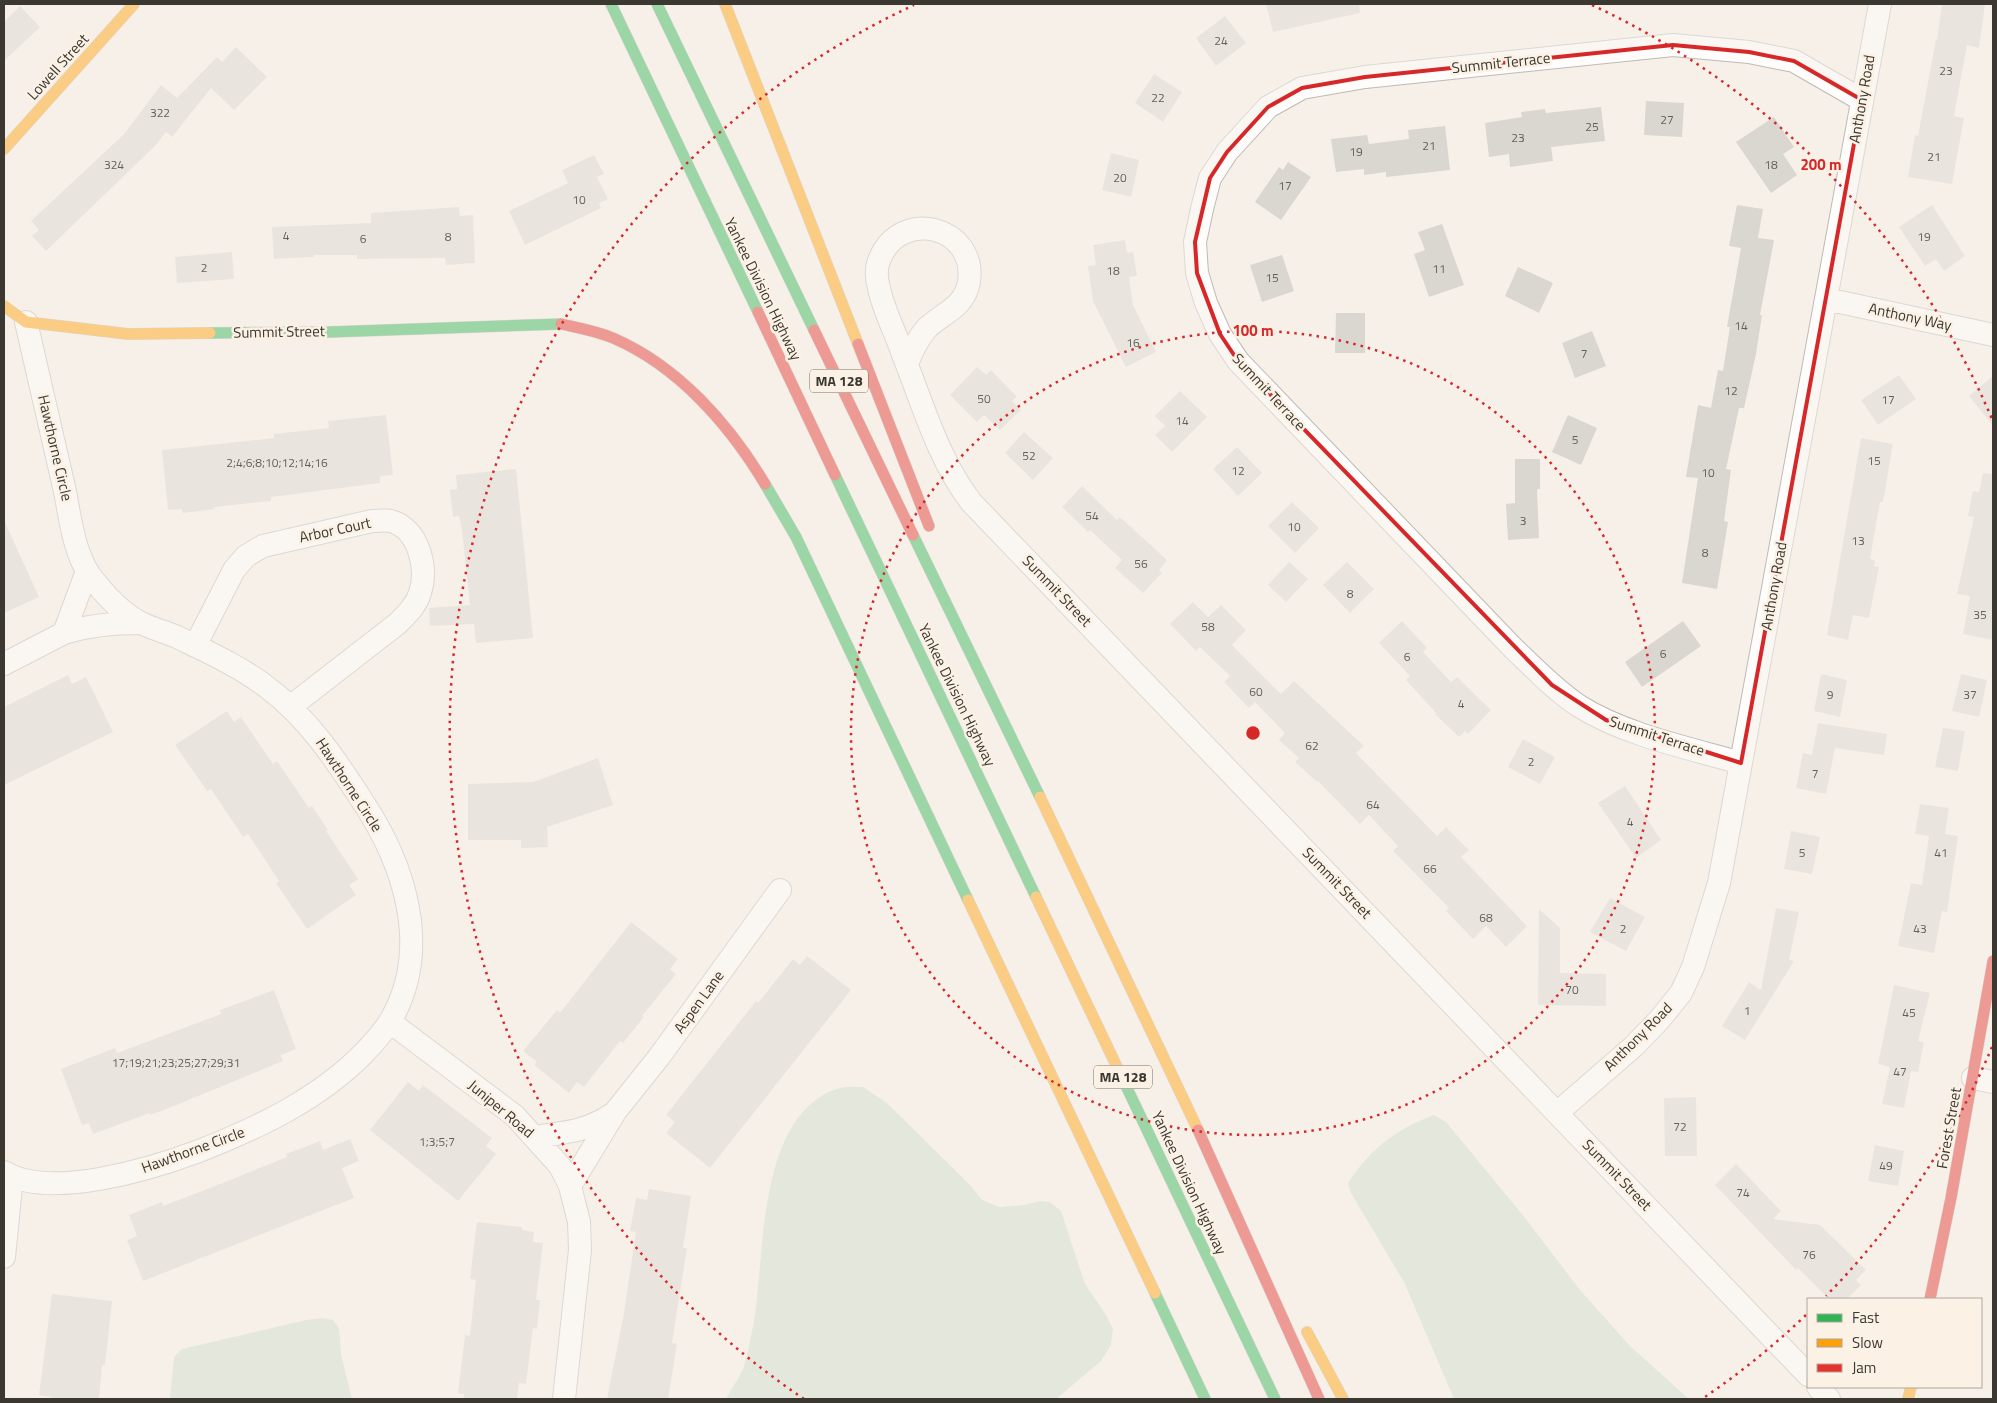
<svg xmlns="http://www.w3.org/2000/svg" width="1997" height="1403" viewBox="0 0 1997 1403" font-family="'Titillium Web',sans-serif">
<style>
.green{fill:#cfddcc}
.building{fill:#dad6d0}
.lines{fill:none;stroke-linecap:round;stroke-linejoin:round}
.street-casing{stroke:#bebab4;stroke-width:24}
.fast-casing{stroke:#bebab4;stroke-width:12}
.slow-casing{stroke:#bebab4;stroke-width:12}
.jam-casing{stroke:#bebab4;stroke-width:12}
.street{stroke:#fefdfc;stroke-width:22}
.fast{stroke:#30b455;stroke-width:11}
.slow{stroke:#ff9f0a;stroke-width:11}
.jam{stroke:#e5322d;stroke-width:11}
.marked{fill:none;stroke:#d62828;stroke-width:4;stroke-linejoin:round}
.ring{fill:none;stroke:#d62828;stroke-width:2.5;stroke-dasharray:2.5 5}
.labels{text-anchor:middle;stroke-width:5;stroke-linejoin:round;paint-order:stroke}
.number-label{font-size:12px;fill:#63605a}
.shield{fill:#fbf1e4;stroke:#757067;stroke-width:1}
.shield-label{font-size:14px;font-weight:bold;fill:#3b3832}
.street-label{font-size:15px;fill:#3b3832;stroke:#fbf1e4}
.centre{fill:#d62828;stroke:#fbf1e4;stroke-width:2.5}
.ring-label{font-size:15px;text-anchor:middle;font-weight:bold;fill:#d62828;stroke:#fbf1e4;stroke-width:5;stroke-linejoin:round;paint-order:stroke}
</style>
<rect width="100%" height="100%" fill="#f6f0e9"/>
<path class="green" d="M 863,1087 L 888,1104 L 971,1186 L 982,1200 L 999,1207 L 1024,1205 L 1040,1201 L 1050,1202 L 1061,1211 L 1085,1284 L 1106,1315 L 1113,1329 L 1111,1345 L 1101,1361 L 1056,1399 L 726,1399 C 731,1389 740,1377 744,1366 C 748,1352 751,1336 754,1321 C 765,1254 757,1112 840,1088 C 847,1086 856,1087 863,1087 Z
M 1434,1115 L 1446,1122 L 1522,1214 L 1580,1290 L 1630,1346 L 1689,1399 L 1454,1399 L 1404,1282 L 1351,1193 L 1348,1183 C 1371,1148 1395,1130 1434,1115 Z
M 322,1318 L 333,1320 L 339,1328 L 341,1354 L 352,1399 L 170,1399 L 174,1357 L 182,1349 L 306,1320 Z"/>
<path class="building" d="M 1266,4 L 1359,4 L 1360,13 L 1273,32 Z
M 1942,4 L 1985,4 L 1979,48 L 1967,45 L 1954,116 L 1964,118 L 1952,184 L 1908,177 L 1915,135 L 1918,136 L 1936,39 L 1937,40 Z
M 20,6 L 40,27 L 4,61 L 4,22 Z
M 1225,16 L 1246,43 L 1216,66 L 1196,38 Z
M 236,47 L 267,77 L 234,110 L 211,88 L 172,137 L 166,132 L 155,146 L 46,251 L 32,236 L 39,230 L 31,221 L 124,134 L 161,85 L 177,98 L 217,57 L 222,62 Z
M 1154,74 L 1182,92 L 1163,122 L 1135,103 Z
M 1646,101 L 1684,103 L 1682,137 L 1644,135 Z
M 1601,107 L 1605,141 L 1551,147 L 1553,161 L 1510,167 L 1509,154 L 1489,157 L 1485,123 L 1522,117 L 1521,112 L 1545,109 L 1546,113 Z
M 1774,117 L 1794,147 L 1783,154 L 1797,175 L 1771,193 L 1736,142 Z
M 1445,126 L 1450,170 L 1386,177 L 1386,172 L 1364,175 L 1364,169 L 1336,172 L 1331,139 L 1367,135 L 1369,144 L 1409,139 L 1408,130 Z
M 1111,153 L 1139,160 L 1131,197 L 1102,190 Z
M 594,155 L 604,174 L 597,177 L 608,199 L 599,203 L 601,208 L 525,245 L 509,211 L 568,183 L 562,170 Z
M 1288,162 L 1311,177 L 1281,220 L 1255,202 L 1279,167 L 1283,170 Z
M 1737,205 L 1763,209 L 1758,238 L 1774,240 L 1760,315 L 1762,315 L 1756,354 L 1744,408 L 1739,408 L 1726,469 L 1731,470 L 1724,521 L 1728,522 L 1717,589 L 1682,583 L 1698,478 L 1686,477 L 1698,405 L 1711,408 L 1718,370 L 1723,371 L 1730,327 L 1727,327 L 1741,248 L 1729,246 Z
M 1932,205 L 1965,256 L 1944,271 L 1936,259 L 1925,266 L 1899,227 Z
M 459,207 L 460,216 L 473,215 L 475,263 L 446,265 L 445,258 L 357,259 L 357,255 L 314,255 L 314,257 L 274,259 L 272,227 L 371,223 L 371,213 Z
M 1442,224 L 1464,285 L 1429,297 L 1414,254 L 1425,250 L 1418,232 Z
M 1125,240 L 1127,253 L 1133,252 L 1137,276 L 1129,277 L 1133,305 L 1156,352 L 1126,367 L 1093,301 L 1088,266 L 1096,265 L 1093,245 Z
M 232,252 L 234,279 L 177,283 L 175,257 Z
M 1282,255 L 1294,291 L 1262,302 L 1250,265 Z
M 1518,267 L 1553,283 L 1539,313 L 1505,296 Z
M 1336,313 L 1365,313 L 1365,353 L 1335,353 Z
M 1592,331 L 1606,366 L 1575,378 L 1562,343 Z
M 977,367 L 986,375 L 991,370 L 1017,397 L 1012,401 L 1021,410 L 1000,430 L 984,415 L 977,422 L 950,395 Z
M 1899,375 L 1916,399 L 1878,425 L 1861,400 Z
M 1993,376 L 1993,426 L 1969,396 Z
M 1180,391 L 1207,417 L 1172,452 L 1155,435 L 1165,426 L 1155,416 Z
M 386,415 L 393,475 L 380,476 L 380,483 L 271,497 L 271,501 L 214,507 L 214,509 L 183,513 L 182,509 L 168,510 L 162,450 L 274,438 L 274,434 L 329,428 L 328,421 Z
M 1568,415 L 1597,428 L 1581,465 L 1552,452 Z
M 1024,432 L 1053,458 L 1033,480 L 1005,453 Z
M 1861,438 L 1893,444 L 1883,502 L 1880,502 L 1870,559 L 1875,560 L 1874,566 L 1879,567 L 1869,618 L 1853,615 L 1848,640 L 1827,635 Z
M 1237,447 L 1262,473 L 1238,496 L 1213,469 Z
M 1515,459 L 1540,459 L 1540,489 L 1537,489 L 1539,538 L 1508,540 L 1506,504 L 1515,503 Z
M 516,469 L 533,638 L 476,643 L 474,624 L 430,626 L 429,608 L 470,605 L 462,531 L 459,516 L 453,517 L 450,490 L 457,489 L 456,475 Z
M 1983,473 L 1993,474 L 1993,640 L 1963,634 L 1970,596 L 1957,594 L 1974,517 L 1968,516 L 1973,491 L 1979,492 Z
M 1082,486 L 1117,520 L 1120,517 L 1167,560 L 1159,570 L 1162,573 L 1143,593 L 1115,568 L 1122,560 L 1090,530 L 1088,532 L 1062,507 Z
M 1292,502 L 1319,528 L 1295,553 L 1268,526 Z
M 4,520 L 39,597 L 4,613 Z
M 1289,562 L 1308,579 L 1286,602 L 1268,585 Z
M 1347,562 L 1374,589 L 1350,613 L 1323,585 Z
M 1193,602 L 1208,617 L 1221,605 L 1246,630 L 1232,645 L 1281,694 L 1294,681 L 1364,746 L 1356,753 L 1437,836 L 1446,827 L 1469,850 L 1461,857 L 1527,926 L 1506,947 L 1486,926 L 1473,939 L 1446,911 L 1449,908 L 1393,851 L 1398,846 L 1369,815 L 1360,824 L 1318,781 L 1317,782 L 1295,762 L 1299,758 L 1279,740 L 1285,733 L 1255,702 L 1249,708 L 1224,682 L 1230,676 L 1200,647 L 1196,651 L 1170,624 Z
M 1402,621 L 1427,648 L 1423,652 L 1451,682 L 1457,677 L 1491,710 L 1468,734 L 1465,731 L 1459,737 L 1435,714 L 1436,713 L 1406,680 L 1410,676 L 1379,643 Z
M 1683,621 L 1701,646 L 1642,687 L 1625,662 Z
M 1821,674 L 1847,680 L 1840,717 L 1814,711 Z
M 1961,674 L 1987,680 L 1979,717 L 1952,711 Z
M 68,675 L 72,684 L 86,677 L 113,732 L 4,785 L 4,707 Z
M 227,711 L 234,722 L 241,717 L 273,764 L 277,761 L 309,808 L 312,806 L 328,830 L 326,831 L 358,879 L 349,885 L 356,895 L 307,929 L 276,883 L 279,881 L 248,834 L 243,837 L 211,789 L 207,791 L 175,745 Z
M 1818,723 L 1887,734 L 1884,755 L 1835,748 L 1826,794 L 1796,788 L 1803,753 L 1812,755 Z
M 1943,728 L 1965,731 L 1958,771 L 1935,767 Z
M 1523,739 L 1555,757 L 1540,784 L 1508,767 Z
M 598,758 L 613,805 L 547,827 L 548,847 L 521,848 L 521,840 L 468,840 L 468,784 L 533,782 Z
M 1625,786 L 1661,840 L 1636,858 L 1598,803 Z
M 1920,804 L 1949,808 L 1945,834 L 1958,836 L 1947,912 L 1942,911 L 1934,953 L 1898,946 L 1911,883 L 1922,885 L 1929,836 L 1915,834 Z
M 1791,831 L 1820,837 L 1812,874 L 1784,869 Z
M 1610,898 L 1645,917 L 1626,951 L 1590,932 Z
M 1776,908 L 1799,912 L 1789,960 L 1794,961 L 1745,1040 L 1722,1026 L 1749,982 L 1761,990 Z
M 1539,909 L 1560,928 L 1560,973 L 1606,974 L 1606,1006 L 1538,1005 Z
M 631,922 L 678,959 L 670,969 L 676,974 L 642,1016 L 644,1017 L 623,1043 L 620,1041 L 584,1087 L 577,1082 L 569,1093 L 534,1065 L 537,1062 L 523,1051 L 557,1010 L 560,1013 Z
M 807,956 L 851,990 L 710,1168 L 666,1133 L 675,1122 L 666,1115 L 756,1001 L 758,1003 L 793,959 L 800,965 Z
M 1894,985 L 1930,993 L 1918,1041 L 1924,1042 L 1918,1072 L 1911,1071 L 1904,1108 L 1882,1104 L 1890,1067 L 1878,1064 Z
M 274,990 L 296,1049 L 281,1055 L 283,1061 L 169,1108 L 150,1115 L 150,1113 L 93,1134 L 89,1123 L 82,1125 L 61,1069 L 115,1048 L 117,1053 L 221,1014 L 220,1010 Z
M 408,1082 L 419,1091 L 423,1085 L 492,1138 L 486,1146 L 496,1154 L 458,1201 L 370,1130 Z
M 1696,1097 L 1697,1156 L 1665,1156 L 1664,1098 Z
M 350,1139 L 359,1161 L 342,1168 L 354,1198 L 143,1281 L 127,1240 L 137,1236 L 129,1215 L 162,1202 L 163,1206 L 215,1186 L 287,1157 L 286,1154 L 320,1141 L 323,1150 Z
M 1875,1145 L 1904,1151 L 1898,1186 L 1868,1181 Z
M 1736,1164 L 1781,1211 L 1773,1219 L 1820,1225 L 1866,1270 L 1856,1280 L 1861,1285 L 1847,1299 L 1829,1299 L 1798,1268 L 1796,1270 L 1715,1185 Z
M 649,1189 L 691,1196 L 683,1248 L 687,1248 L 672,1343 L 677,1344 L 668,1399 L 607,1399 L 624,1313 L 636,1232 L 630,1231 L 636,1198 L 647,1200 Z
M 477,1222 L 522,1227 L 522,1230 L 534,1232 L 533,1242 L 543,1243 L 536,1300 L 540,1300 L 537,1329 L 533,1328 L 526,1384 L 519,1383 L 517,1399 L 464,1399 L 464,1394 L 458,1393 L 465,1335 L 470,1336 L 476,1280 L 470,1279 Z
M 52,1294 L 112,1301 L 105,1365 L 102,1365 L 99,1399 L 50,1399 L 51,1397 L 39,1395 Z"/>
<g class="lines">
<g class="street-casing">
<path id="street" d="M 1826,299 L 1993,335
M 907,364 C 912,351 917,339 927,328 C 944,312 964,308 969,282 C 977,227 902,207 880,258 C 876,267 876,278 879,288 C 883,309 895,331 902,352 C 922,402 938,459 971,502 L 1808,1375
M 64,633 C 90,625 114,623 141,623
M 195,646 L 234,570 L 246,556 L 263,546 L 372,521 C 378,521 386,520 391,521 C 419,529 428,568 420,593 C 416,606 406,615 397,624 L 290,707
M 4,664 L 64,633 L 87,571
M 1741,763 C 1689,748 1625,735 1579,706 C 1555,690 1534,668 1513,648 L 1238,361 L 1220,334 L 1206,303 L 1197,273 L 1195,242 L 1202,209 L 1210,178 L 1227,152 L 1268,107 L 1302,88 L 1365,77 L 1673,45 L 1749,52 L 1794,61 L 1862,100
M 390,1022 L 515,1116 L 560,1166 L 570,1186 L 579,1222 L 580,1250 L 564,1399
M 1973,1078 L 1993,1082
M 1557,1113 L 1634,1046 L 1660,1019 L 1681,993 L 1693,967 L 1719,883 L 1880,4
M 535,1137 C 567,1132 586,1132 614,1113
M 4,1172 C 50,1200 151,1169 199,1151 C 260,1127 319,1099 365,1052 C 375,1041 386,1030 393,1016 C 431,946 404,864 363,802 C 336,760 308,718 268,688 C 241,667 208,652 177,637 C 166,632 153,629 141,623 C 120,612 103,593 89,574 C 73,550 70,515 64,487 C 51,432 39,377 26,322
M 570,1186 L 615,1112 L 659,1057 L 780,890
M 4,1257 L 12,1177
M 1818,1387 L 1829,1399"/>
</g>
<g class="fast-casing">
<path id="fast" d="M 611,4 L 758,312
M 657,4 L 814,330
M 210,333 L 329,332 L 561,324
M 835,475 L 1036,897
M 765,484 L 796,537 L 968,900
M 913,535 L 1040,797
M 1117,1067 L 1275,1399
M 1155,1293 L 1205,1399"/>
</g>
<g class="slow-casing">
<path id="slow" d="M 725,4 L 858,344
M 4,149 L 134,4
M 4,306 L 26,322 L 128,334 L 210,333
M 1040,797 L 1198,1130
M 1036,897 L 1117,1067
M 968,900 L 1155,1293
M 1307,1332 L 1343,1399
M 1908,1399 L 1911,1387"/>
</g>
<g class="jam-casing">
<path id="jam" d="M 758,312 L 835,475
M 561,324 C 579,328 596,331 613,338 C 678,366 729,424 765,484
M 814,330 L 913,535
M 858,344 L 929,526
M 1198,1130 L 1319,1399
M 1930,1299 L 1951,1198 L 1993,961"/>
</g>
<use href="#street" class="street"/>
<use href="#fast" class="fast"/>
<use href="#slow" class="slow"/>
<use href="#jam" class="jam"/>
</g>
<path d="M0 0H1997V1403H0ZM 1673,45 L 1749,52 L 1794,61 L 1862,100 L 1741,763 L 1606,720 L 1552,685 L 1238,361 L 1220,334 L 1197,273 L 1195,242 L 1210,178 L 1227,152 L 1268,107 L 1302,88 L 1365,77 Z" fill="#f6f0e9" fill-opacity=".55" fill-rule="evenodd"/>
<path class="marked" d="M 1673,45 L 1749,52 L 1794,61 L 1862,100 L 1741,763 L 1606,720 L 1552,685 L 1238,361 L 1220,334 L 1197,273 L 1195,242 L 1210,178 L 1227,152 L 1268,107 L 1302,88 L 1365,77 Z"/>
<g class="ring">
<circle cx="1253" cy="733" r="402"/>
<path d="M1992 1047A803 803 0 0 1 1826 1296M1806 1315A803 803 0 0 1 1702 1399M804 1399A803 803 0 0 1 914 5M1592 5A803 803 0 0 1 1992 419"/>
</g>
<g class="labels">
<g class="number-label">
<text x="1221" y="45">24</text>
<text x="1946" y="75">23</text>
<text x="1158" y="102">22</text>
<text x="160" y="117">322</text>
<text x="1667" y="124">27</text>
<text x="1592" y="131">25</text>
<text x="1518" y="142">23</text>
<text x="1429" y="150">21</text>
<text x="1356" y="156">19</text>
<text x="1934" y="161">21</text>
<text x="114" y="169">324</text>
<text x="1771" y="169">18</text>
<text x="1120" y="182">20</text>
<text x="1285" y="190">17</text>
<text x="579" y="204">10</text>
<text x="286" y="240">4</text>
<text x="448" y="241">8</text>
<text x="1924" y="241">19</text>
<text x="363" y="243">6</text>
<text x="204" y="272">2</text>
<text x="1439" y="273">11</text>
<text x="1113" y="275">18</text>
<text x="1272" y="282">15</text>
<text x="1741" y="330">14</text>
<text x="1133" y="347">16</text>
<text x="1584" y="358">7</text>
<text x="1731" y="395">12</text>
<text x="984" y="403">50</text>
<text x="1888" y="404">17</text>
<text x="1182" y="425">14</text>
<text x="1575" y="444">5</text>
<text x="1029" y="460">52</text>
<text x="1874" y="465">15</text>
<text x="277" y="467">2;4;6;8;10;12;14;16</text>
<text x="1238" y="475">12</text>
<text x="1708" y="477">10</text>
<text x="1092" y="520">54</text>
<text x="1523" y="525">3</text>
<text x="1294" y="531">10</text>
<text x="1858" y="545">13</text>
<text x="1705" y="557">8</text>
<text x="1141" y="568">56</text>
<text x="1350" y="598">8</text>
<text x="1980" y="619">35</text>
<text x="1208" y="631">58</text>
<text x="1663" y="658">6</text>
<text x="1407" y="661">6</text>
<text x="1256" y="696">60</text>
<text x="1830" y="699">9</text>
<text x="1970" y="699">37</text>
<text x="1461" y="708">4</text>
<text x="1312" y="750">62</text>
<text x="1531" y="766">2</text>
<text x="1815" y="778">7</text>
<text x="1373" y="809">64</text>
<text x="1630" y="826">4</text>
<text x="1802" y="857">5</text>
<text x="1941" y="857">41</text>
<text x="1430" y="873">66</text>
<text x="1486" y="922">68</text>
<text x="1623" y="933">2</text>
<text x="1920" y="933">43</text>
<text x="1572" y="994">70</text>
<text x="1747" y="1015">1</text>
<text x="1909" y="1017">45</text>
<text x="176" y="1067">17;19;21;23;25;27;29;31</text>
<text x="1900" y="1076">47</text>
<text x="1680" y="1131">72</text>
<text x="437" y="1146">1;3;5;7</text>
<text x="1886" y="1170">49</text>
<text x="1743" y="1197">74</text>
<text x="1809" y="1259">76</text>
</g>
<g class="shield">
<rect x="810" y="369.5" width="58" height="23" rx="4"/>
<rect x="1094" y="1065.5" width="58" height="23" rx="4"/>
</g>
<g class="shield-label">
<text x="839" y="386">MA 128</text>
<text x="1123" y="1082">MA 128</text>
</g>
<g class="street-label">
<text transform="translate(1501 63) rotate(-6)" y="5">Summit Terrace</text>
<text transform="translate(58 67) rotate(-48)" y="5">Lowell Street</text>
<text transform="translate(1862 99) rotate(-80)" y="5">Anthony Road</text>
<text transform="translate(763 289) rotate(64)" y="5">Yankee Division Highway</text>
<text transform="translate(1910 317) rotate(12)" y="5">Anthony Way</text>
<text transform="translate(279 332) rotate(-1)" y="5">Summit Street</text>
<text transform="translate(1269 392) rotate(47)" y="5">Summit Terrace</text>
<text transform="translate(55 448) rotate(77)" y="5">Hawthorne Circle</text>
<text transform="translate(335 530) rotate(-12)" y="5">Arbor Court</text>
<text transform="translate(1774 586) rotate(-80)" y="5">Anthony Road</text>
<text transform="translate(1057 591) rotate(46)" y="5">Summit Street</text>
<text transform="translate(957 695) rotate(64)" y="5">Yankee Division Highway</text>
<text transform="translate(1657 736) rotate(18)" y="5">Summit Terrace</text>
<text transform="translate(349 785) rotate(57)" y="5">Hawthorne Circle</text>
<text transform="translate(1337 883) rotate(46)" y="5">Summit Street</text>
<text transform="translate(699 1002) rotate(-54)" y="5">Aspen Lane</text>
<text transform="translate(1638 1037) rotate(-45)" y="5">Anthony Road</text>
<text transform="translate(501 1109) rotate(40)" y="5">Juniper Road</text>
<text transform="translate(1949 1128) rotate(-80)" y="5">Forest Street</text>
<text transform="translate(193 1150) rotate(-20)" y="5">Hawthorne Circle</text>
<text transform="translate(1617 1175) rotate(46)" y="5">Summit Street</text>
<text transform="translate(1189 1183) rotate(65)" y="5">Yankee Division Highway</text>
</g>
</g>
<circle cx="1253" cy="733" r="8" class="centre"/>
<g class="ring-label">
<text x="1821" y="170">200 m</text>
<text x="1253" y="336">100 m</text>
</g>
<rect width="1997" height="1403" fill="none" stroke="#3b3832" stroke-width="10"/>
<rect x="1807" y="1298" width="175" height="90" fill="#fbf1e4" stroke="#aea79d"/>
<rect x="1817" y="1314" width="25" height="8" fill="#30b455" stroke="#aea79d"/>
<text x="1852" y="1323" font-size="15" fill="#3b3832">Fast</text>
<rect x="1817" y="1339" width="25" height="8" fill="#ff9f0a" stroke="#aea79d"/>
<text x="1852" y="1348" font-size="15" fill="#3b3832">Slow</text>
<rect x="1817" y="1364" width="25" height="8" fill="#e5322d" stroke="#aea79d"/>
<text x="1852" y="1373" font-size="15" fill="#3b3832">Jam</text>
</svg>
